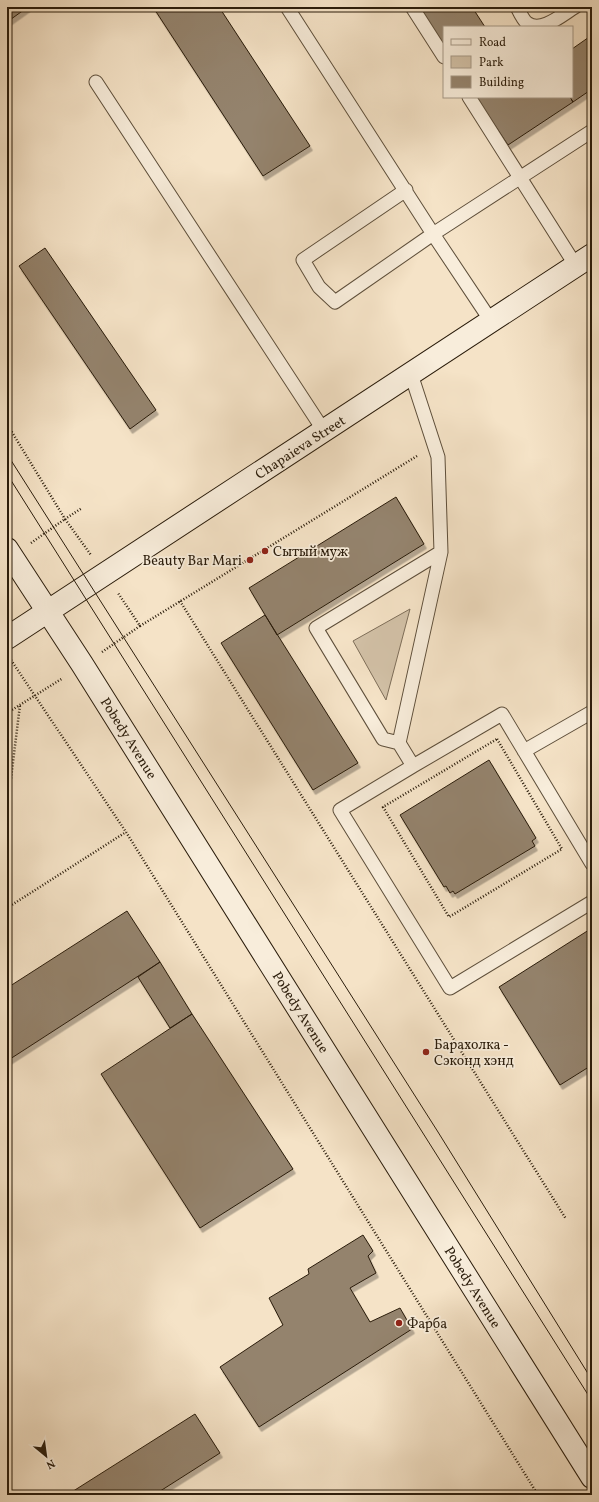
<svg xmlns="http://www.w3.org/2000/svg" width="599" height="1502" viewBox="0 0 599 1502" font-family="Vollkorn,serif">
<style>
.green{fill:#d2c1a7;stroke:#7e6e59}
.building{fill:#94836d;stroke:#2a1c0b;filter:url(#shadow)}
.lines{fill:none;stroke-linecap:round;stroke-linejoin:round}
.lane-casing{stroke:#5d4e3a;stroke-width:15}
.secondary-casing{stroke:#2a1c0b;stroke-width:24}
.path{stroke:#2a1c0b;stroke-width:2.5;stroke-dasharray:1 2;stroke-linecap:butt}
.lane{stroke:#f8eddb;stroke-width:13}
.secondary{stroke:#f8eddb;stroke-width:22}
.tram{stroke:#2a1c0b;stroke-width:1}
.poi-dot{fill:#8f2418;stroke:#f8eddb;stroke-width:1.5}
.labels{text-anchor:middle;stroke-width:3.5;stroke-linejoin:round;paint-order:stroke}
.street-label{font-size:14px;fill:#2a1c0b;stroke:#f8eddb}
.poi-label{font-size:14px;fill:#2a1c0b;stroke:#f8eddb;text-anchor:start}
</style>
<defs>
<filter id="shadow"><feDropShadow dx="2.5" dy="4.5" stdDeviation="0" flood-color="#0004"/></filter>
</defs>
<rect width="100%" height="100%" fill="#f5e3c7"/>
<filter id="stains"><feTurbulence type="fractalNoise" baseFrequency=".005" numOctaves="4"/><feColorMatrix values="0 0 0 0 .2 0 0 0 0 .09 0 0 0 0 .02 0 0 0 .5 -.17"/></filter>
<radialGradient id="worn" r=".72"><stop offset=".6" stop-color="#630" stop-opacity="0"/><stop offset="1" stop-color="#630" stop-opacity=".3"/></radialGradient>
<path class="green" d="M 410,609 L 386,700 L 353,641 Z"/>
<path class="building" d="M 7,7 L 28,7 L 7,22 Z
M 153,7 L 219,7 L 310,146 L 263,176 Z
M 416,7 L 472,7 L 485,27 L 444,27 L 444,49 Z
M 592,35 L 592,89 L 573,102 L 570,97 L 572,97 L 572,49 Z
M 476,97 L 570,97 L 573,102 L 508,145 Z
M 45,248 L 156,410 L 130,429 L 19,266 Z
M 396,497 L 424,544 L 277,635 L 249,588 Z
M 265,615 L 358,763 L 313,790 L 221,643 Z
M 489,760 L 536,838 L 532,841 L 535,846 L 455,894 L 453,891 L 450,893 L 446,886 L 444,887 L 400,815 Z
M 127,911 L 160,962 L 7,1061 L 7,988 Z
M 592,928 L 592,1065 L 560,1085 L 499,987 Z
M 160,962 L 192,1014 L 170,1028 L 138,977 Z
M 192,1014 L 293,1169 L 200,1228 L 101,1074 Z
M 363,1235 L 373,1251 L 368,1256 L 376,1273 L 350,1288 L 370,1322 L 400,1308 L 412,1329 L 259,1427 L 220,1367 L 283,1325 L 269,1298 L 309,1274 L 308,1269 Z
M 195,1414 L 220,1453 L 154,1495 L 67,1495 Z"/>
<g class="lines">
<g class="lane-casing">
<path id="lane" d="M 287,7 L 433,234 L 491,321
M 412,7 L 444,57
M 517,7 C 519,11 523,20 527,23 C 541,34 563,14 575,7
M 96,82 L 324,431
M 469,97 L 576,266
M 406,190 L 303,260 L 319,287 L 335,302 L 433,234 L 592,131
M 411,374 L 438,457 L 441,552 L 399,743 L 413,766 L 502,714 L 592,864
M 399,743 L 383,739 L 316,628 L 441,552
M 524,751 L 592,712
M 413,766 L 340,810 L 450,988 L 592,902"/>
</g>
<g class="secondary-casing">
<path id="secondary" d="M 7,549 L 82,664 L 592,1477
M 7,638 L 592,255"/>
</g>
<path class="path" d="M 7,424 L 65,519 L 82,508
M 31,543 L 65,519 L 91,555
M 180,601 L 566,1219
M 140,626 L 417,456
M 102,652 L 140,626 L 118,593
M 11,660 L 126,832 L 538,1495
M 7,713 L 63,678
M 497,739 L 562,849 L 449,917 L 383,807 Z
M 7,811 L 20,705
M 7,908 L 126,832"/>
<use href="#lane" class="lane"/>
<use href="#secondary" class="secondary"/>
<path class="tram" d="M 7,454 L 438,1132 L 592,1380
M 7,474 L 592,1401"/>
</g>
<g class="poi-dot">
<circle cx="265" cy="551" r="4"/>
<circle cx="250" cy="560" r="4"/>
<circle cx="426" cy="1052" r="4"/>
<circle cx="399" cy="1323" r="4"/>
</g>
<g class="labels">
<g class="street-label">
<text transform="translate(300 447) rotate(-33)" y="5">Chapaieva Street</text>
<text transform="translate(129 738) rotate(58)" y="5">Pobedy Avenue</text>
<text transform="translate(301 1012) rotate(58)" y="5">Pobedy Avenue</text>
<text transform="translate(473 1287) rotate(58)" y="5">Pobedy Avenue</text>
</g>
<g class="poi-label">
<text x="273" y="556">Сытый муж</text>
<text x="242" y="565" text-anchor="end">Beauty Bar Mari</text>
<text x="434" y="1049">Барахолка -<tspan x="434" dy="16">Сэконд хэнд</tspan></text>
<text x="407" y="1328">Фарба</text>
</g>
</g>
<rect width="599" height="1502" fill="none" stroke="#f5e3c7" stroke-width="24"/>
<rect x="8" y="8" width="583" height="1486" fill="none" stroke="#2a1c0b" stroke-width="2"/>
<rect x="12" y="12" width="575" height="1478" fill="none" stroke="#2a1c0b"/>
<rect x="443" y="26" width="130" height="72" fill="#f8eddb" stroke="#a69988"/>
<rect x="451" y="39" width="20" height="6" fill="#f8eddb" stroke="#a69988"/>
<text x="479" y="46" font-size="12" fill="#2a1c0b">Road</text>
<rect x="451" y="56" width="20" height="12" fill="#d2c1a7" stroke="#a69988"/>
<text x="479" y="66" font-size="12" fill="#2a1c0b">Park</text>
<rect x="451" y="76" width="20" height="12" fill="#94836d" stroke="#a69988"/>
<text x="479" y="86" font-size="12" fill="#2a1c0b">Building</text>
<g transform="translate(46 1456) rotate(151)" stroke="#f8eddb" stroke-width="3" paint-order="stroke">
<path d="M0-3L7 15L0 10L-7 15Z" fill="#2a1c0b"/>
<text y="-6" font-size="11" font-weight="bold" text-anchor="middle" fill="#2a1c0b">N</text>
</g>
<rect width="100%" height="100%" filter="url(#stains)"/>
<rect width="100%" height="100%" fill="url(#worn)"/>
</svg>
